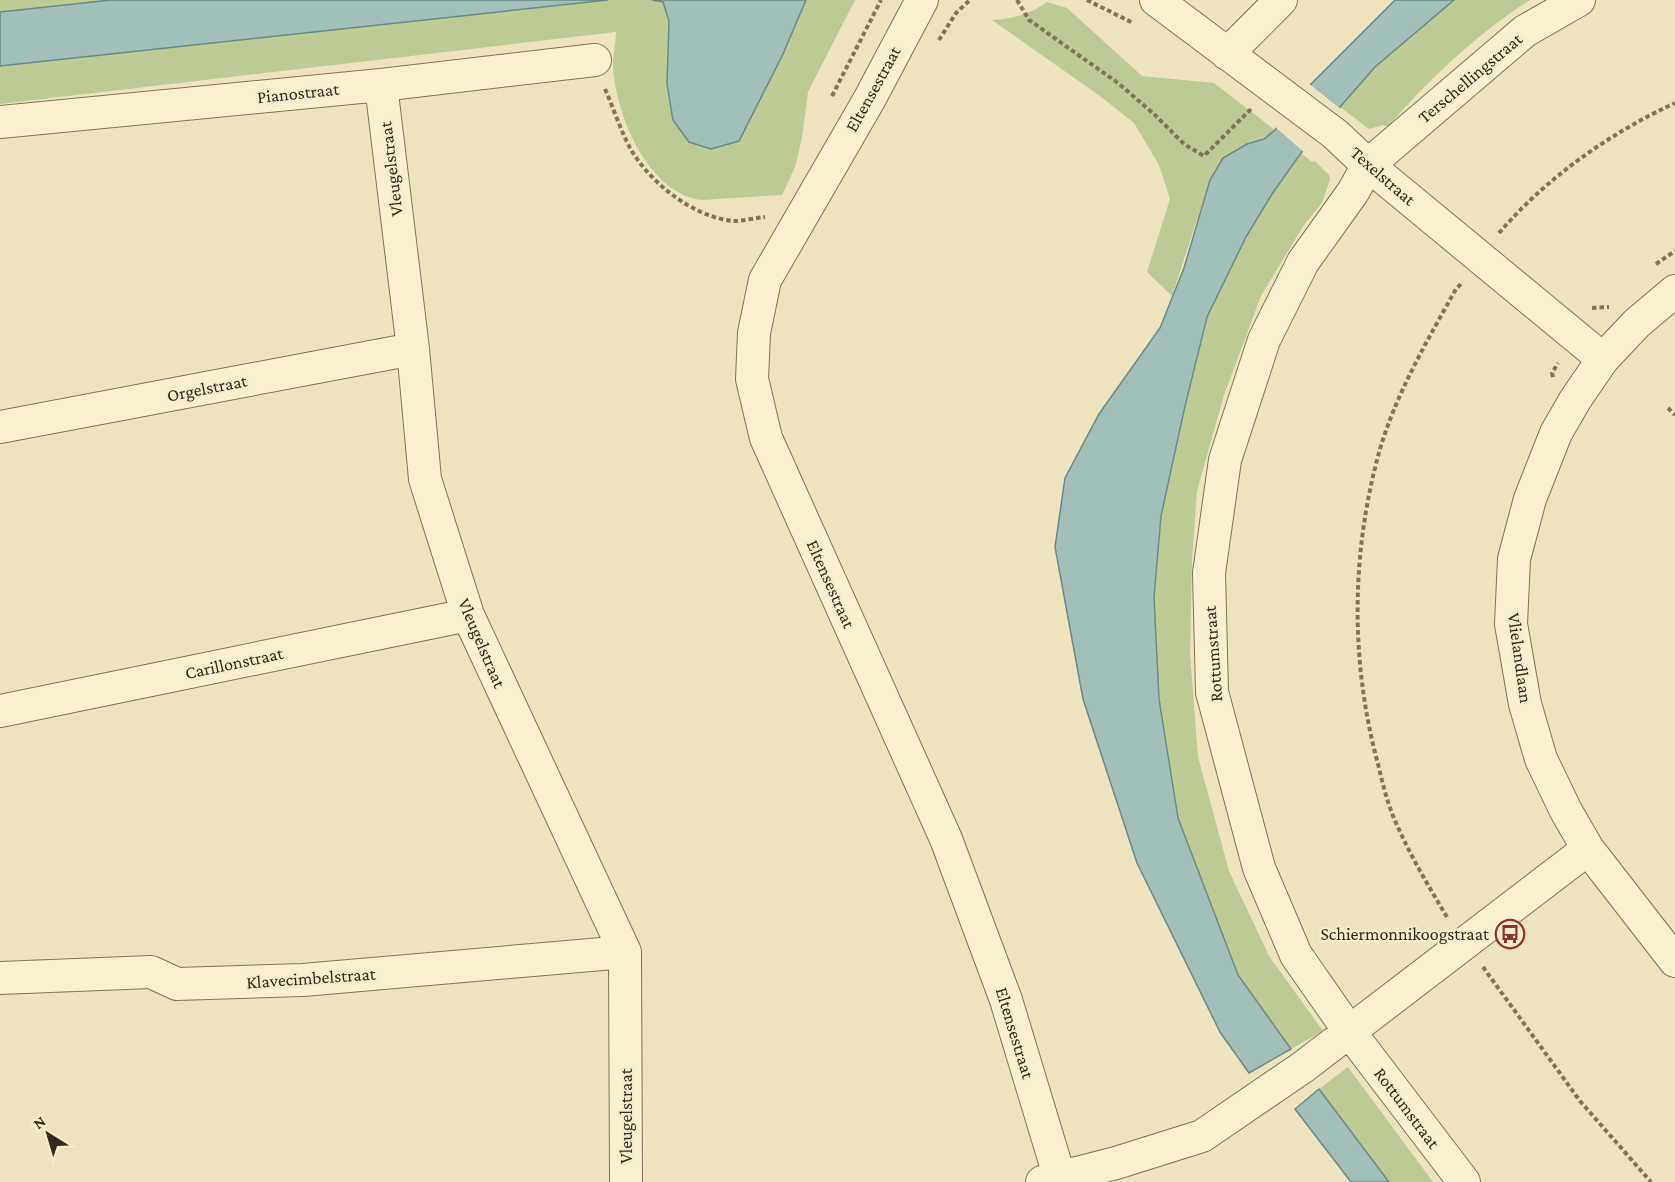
<svg xmlns="http://www.w3.org/2000/svg" width="1675" height="1182" viewBox="0 0 1675 1182" font-family="'Crimson Pro',serif">
<style>
.green{fill:#bdca93}
.water{fill:#a1beb9;stroke:#698b87;stroke-width:1.5}
.pier{fill:#ede4be}
.lines{fill:none;stroke-linecap:round;stroke-linejoin:round}
.minor-casing{stroke:#847457;stroke-width:34}
.path{stroke:#847457;stroke-width:4;stroke-dasharray:4.5 3;stroke-linecap:butt}
.minor{stroke:#f8f0d1;stroke-width:32}
.labels{text-anchor:middle;stroke-width:4.5;stroke-linejoin:round;paint-order:stroke}
.street-label{font-size:18px;fill:#342a1c;stroke:#f4edcd}
.poi-label{font-size:18px;fill:#342a1c;stroke:#f4edcd;text-anchor:end}
</style>
<rect width="100%" height="100%" fill="#ede4be"/>
<path class="green" d="M 0,0 L 111,0 L 0,12 Z
M 608,0 L 652,0 L 663,2 L 669,21 L 667,84 L 783,54 L 806,0 L 855,0 L 808,92 L 802,138 L 795,167 L 782,195 C 761,196 739,198 718,199 C 711,199 701,201 695,199 C 645,186 617,115 613,69 C 612,57 616,44 616,32 L 0,104 L 0,66 Z
M 1454,0 L 1530,0 C 1478,33 1428,80 1388,127 L 1383,125 L 1369,129 L 1340,107 L 1375,67 Z
M 1047,2 L 1067,8 L 1142,76 L 1214,83 L 1275,130 C 1265,139 1260,139 1249,143 C 1235,149 1217,167 1210,180 L 1172,296 L 1147,272 L 1170,199 L 1159,165 L 1134,123 L 1100,96 L 992,20 C 1012,19 1031,14 1047,2 Z
M 1301,153 L 1312,162 L 1315,161 L 1329,175 L 1330,179 L 1322,203 L 1304,225 L 1261,296 L 1224,395 L 1197,491 L 1192,560 L 1190,653 L 1198,757 L 1229,871 L 1269,956 L 1323,1031 L 1291,1049 L 1238,975 L 1178,818 L 1159,699 L 1154,597 L 1161,516 L 1185,406 L 1207,317 L 1246,237 L 1272,194 Z
M 1348,1067 L 1433,1182 L 1389,1182 L 1319,1089 Z"/>
<path class="water" d="M 111,0 L 608,0 L 0,66 L 0,12 Z
M 652,0 L 806,0 L 783,54 L 739,141 L 711,149 L 689,142 L 673,120 L 667,84 L 669,21 L 663,2 Z
M 1395,0 L 1454,0 L 1375,67 L 1340,107 L 1301,153 L 1272,194 L 1246,237 L 1207,317 L 1185,406 L 1161,516 L 1154,597 L 1159,699 L 1178,818 L 1238,975 L 1291,1049 L 1249,1073 L 1220,1032 L 1137,863 L 1083,699 L 1055,547 L 1065,478 L 1099,414 L 1160,328 L 1184,268 L 1210,180 L 1223,158 L 1247,144 L 1264,139 L 1275,130 L 1279,122 L 1312,83 Z
M 1319,1089 L 1389,1182 L 1351,1182 L 1295,1109 Z"/>
<path class="pier" d="M 1308,83 L 1342,110 L 1305,153 L 1274,126 L 1277,120 Z"/>
<g class="lines">
<g class="minor-casing">
<path id="minor" d="M 922,0 L 869,100 L 765,280 L 754,333 L 752,379 L 766,438 L 946,839 L 1006,1000 L 1061,1182
M 1156,0 L 1335,134 L 1368,165 L 1603,359
M 1227,54 L 1281,0
M 381,85 L 413,349 L 425,479 L 468,615 L 625,952 L 626,1182
M 0,122 L 381,85 L 595,60
M 1675,291 L 1637,323 L 1603,359 L 1575,400 L 1556,433 L 1530,499 L 1514,559 L 1511,624 L 1525,704 L 1541,759 L 1566,811 L 1588,849 L 1675,961
M 0,427 L 413,349
M 0,711 L 468,615
M 0,978 L 151,972 L 177,984 L 303,980 L 625,952
M 1042,1182 L 1116,1163 L 1202,1136 L 1303,1067 L 1588,849
M 1464,1182 L 1349,1031 L 1296,955 L 1259,868 L 1212,692 L 1209,573 L 1225,460 L 1264,340 L 1303,262 L 1353,192 L 1368,165 L 1525,31 L 1579,0"/>
</g>
<path class="path" d="M 1017,0 L 1029,20 L 1118,83 L 1154,114 L 1184,144 L 1204,156 L 1251,109
M 1087,0 L 1133,23
M 939,40 L 956,13 L 970,0
M 605,89 C 613,107 619,126 628,144 C 646,180 692,217 733,221 C 743,221 755,218 765,217
M 832,96 L 881,0
M 1499,233 C 1546,178 1610,133 1675,103
M 1656,264 L 1675,251
M 1592,308 L 1609,307
M 1553,377 L 1552,373 L 1558,363
M 1668,408 L 1675,415
M 1447,917 C 1429,887 1411,857 1397,825 C 1388,806 1383,785 1378,764 C 1350,661 1351,552 1380,449 C 1396,394 1428,339 1456,289 L 1462,283
M 1483,967 L 1580,1101 L 1651,1182"/>
<use href="#minor" class="minor"/>
</g>
<defs>
<g id="bus-ring" transform="scale(1.5)"><circle r="9.5" fill="#f4edcd" stroke="#923329" stroke-width="1.5"/><path d="M-5-6H5V4H4V6H2V4H-2V6H-4V4H-5ZM-3.5-4V0h7V-4ZM-3.5 1.2v1.5H-2V1.2ZM2 1.2v1.5H3.5V1.2Z" fill="#923329"/></g>
</defs>
<g fill-rule="evenodd">
<use href="#bus-ring" x="1510" y="934"/>
</g>
<g class="labels">
<g class="street-label">
<text transform="translate(1470 78) rotate(-40)" y="6">Terschellingstraat</text>
<text transform="translate(873 89) rotate(-61)" y="6">Eltensestraat</text>
<text transform="translate(298 93) rotate(-6)" y="6">Pianostraat</text>
<text transform="translate(391 169) rotate(-97)" y="6">Vleugelstraat</text>
<text transform="translate(1383 176) rotate(41)" y="6">Texelstraat</text>
<text transform="translate(207 388) rotate(-11)" y="6">Orgelstraat</text>
<text transform="translate(831 584) rotate(66)" y="6">Eltensestraat</text>
<text transform="translate(482 643) rotate(67)" y="6">Vleugelstraat</text>
<text transform="translate(1213 654) rotate(-94)" y="6">Rottumstraat</text>
<text transform="translate(1520 658) rotate(82)" y="6">Vlielandlaan</text>
<text transform="translate(234 663) rotate(-12)" y="6">Carillonstraat</text>
<text transform="translate(311 978) rotate(-4)" y="6">Klavecimbelstraat</text>
<text transform="translate(1015 1033) rotate(73)" y="6">Eltensestraat</text>
<text transform="translate(1407 1108) rotate(53)" y="6">Rottumstraat</text>
<text transform="translate(626 1116) rotate(-90)" y="6">Vleugelstraat</text>
</g>
<g class="poi-label">
<text x="1489" y="940">Schiermonnikoogstraat</text>
</g>
</g>
<g transform="translate(48 1134) rotate(323)" stroke="#f4edcd" stroke-width="4.5" paint-order="stroke">
<path d="M0-4.5L10 22L0 15L-10 22Z" fill="#342a1c"/>
<text y="-9" font-size="16" font-weight="bold" text-anchor="middle" fill="#342a1c">N</text>
</g>
</svg>
